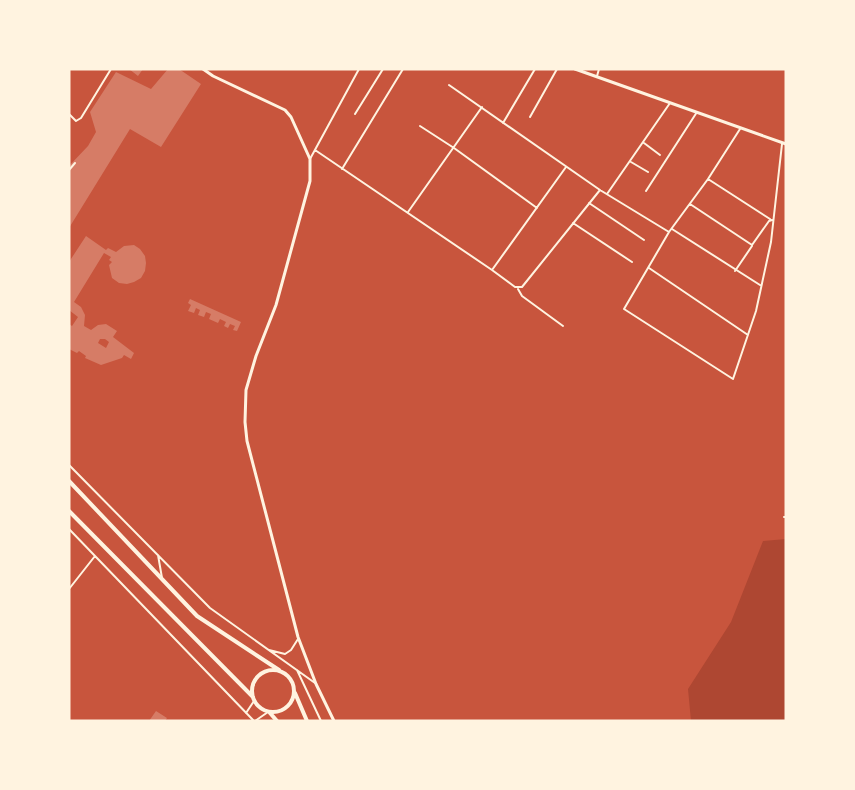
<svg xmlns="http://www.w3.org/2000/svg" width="855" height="790" viewBox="0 0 855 790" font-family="'Space Grotesk',sans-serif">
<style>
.green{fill:#ae4732}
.building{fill:#d67c66;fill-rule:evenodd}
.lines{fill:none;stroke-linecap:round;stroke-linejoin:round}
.minor{stroke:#fff3e0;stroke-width:2}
.tertiary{stroke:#fff3e0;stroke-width:3}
.secondary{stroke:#fff3e0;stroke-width:4}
</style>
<rect width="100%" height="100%" fill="#c8553d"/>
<path class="green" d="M 786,539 L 786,721 L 691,721 L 688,689 L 731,622 L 763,541 Z"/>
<path class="building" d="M 129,69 L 143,69 L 138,76 Z
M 168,69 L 179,69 L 201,84 L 161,147 L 130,129 L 69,228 L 69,166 L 88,146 L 96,132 L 90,112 L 116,72 L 151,89 Z
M 86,236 L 106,250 L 108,248 L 116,252 L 124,246 L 134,245 L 140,249 L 145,256 L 146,263 L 145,271 L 141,278 L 134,282 L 127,284 L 119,283 L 112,278 L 109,265 L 112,262 L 109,260 L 111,257 L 104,253 L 74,302 L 81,307 L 85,315 L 84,326 L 91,330 L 98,325 L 106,324 L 117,331 L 113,337 L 134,353 L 131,359 L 124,355 L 122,358 L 101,365 L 85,358 L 86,356 L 79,351 L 77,353 L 69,349 L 69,324 L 72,326 L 78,317 L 69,310 L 69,262 ZM 100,339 L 105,339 L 109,342 L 106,348 L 98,343 Z
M 190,299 L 241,322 L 237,331 L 233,330 L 235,326 L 230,324 L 228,328 L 224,326 L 226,322 L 220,319 L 218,323 L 209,319 L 211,314 L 206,312 L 204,317 L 198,315 L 200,310 L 196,308 L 194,313 L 188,311 L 191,305 L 188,303 Z
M 156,711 L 167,718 L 165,721 L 149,721 Z"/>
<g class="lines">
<path class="minor" d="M 597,76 L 599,69
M 449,85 L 600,190 L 669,232
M 69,114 L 76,121 L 81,118 L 111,69
M 355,114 L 383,69
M 530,117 L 557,69
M 503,123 L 535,69
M 420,126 L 454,148 L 537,208
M 740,129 L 708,179 L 669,232 L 624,309 L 733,379 L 756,311 L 771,242 L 782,144
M 644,143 L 660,155
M 315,150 L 492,270 L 566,167
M 310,159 L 359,69
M 631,162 L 648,172
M 342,169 L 403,69
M 69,170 L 75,163
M 708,179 L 770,219
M 646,191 L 697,112
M 607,194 L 670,103
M 589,203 L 644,240
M 690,204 L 752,245 L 769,221 L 772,220
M 408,212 L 482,107
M 573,223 L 632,262
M 672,229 L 760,285
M 649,268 L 748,335
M 492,270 L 515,287 L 522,287 L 600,190
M 735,271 L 752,246
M 518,289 L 522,296 L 563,326
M 69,465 L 210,608 L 315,683
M 784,517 L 786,517
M 69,529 L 254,721
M 158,555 L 162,578
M 69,589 L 95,556
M 269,650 L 285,654 L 291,650 L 298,639
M 297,670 L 321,721
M 246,713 L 254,701
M 255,721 L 268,712"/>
<path class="tertiary" d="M 203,69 L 213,76 L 285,110 L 291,117 L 310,159 L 310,181 L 276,305 L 256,356 L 246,390 L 245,422 L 247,441 L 298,637 L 316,684 L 334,721
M 575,69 L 786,144"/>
<path class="secondary" d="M 69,481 L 197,616 L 279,670
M 69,511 L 253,697
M252 691a21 21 0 1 1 42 0a21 21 0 1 1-42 0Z
M 295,693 L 307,721
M 270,713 L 277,721"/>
</g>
<rect width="855" height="790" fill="none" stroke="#fff3e0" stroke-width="141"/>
</svg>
